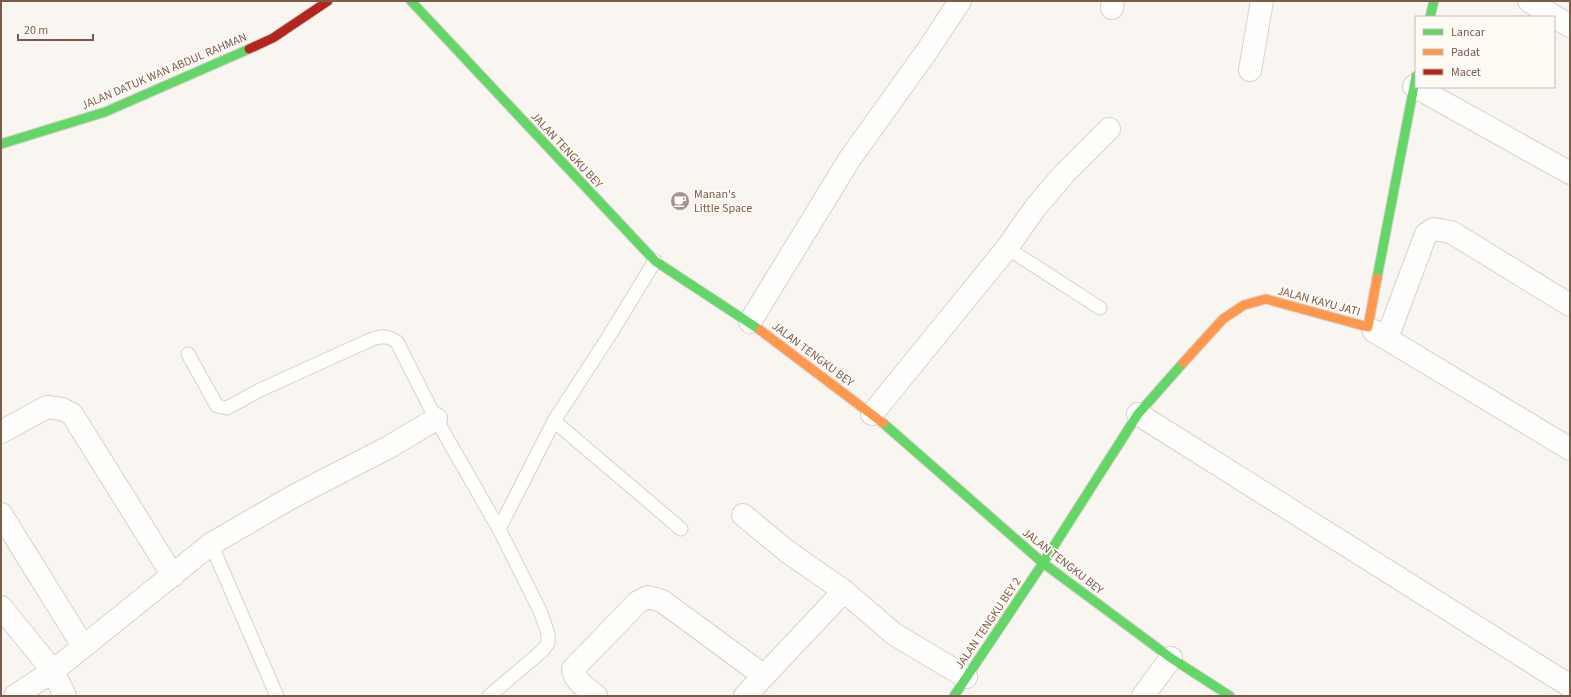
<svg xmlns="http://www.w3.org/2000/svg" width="1571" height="697" viewBox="0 0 1571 697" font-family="'Source Sans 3',sans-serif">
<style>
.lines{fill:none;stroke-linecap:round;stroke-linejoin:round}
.lane-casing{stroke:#d7d1cb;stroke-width:15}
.street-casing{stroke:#d7d1cb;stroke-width:24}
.fast-casing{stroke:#d9d2cb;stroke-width:11}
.slow-casing{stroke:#d9d2cb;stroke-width:11}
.jam-casing{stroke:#d9d2cb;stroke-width:11}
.lane{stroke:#fefefd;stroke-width:13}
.street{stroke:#fefefd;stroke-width:22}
.fast{stroke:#63d668;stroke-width:9}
.slow{stroke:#ff974d;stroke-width:9}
.jam{stroke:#b3261e;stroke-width:9}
.labels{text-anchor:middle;stroke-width:3.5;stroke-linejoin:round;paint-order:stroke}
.street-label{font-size:12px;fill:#7a5c4d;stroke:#fffaf3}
.poi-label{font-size:12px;fill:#7a5c4d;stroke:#fffaf3;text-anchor:start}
</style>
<rect width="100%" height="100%" fill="#f9f5f0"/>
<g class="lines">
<g class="lane-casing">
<path id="lane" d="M 1007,248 L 1100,308
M 188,354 L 217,406 L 227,408 L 260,390 L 370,340 C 381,336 387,335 397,342 L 436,419 L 499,529 L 541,613 L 548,634 L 548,643 L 542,651 L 489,696
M 554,421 L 681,529
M 499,529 L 554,421 L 609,336 L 655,261
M 211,544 L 277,696"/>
</g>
<g class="street-casing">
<path id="street" d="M 1529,1 L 1570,26
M 1112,8 L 1113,1
M 1250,70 L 1262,1
M 1414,86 L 1570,173
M 750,322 L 849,160 L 927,51 L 960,1
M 1374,331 L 1570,449
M 1387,338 L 1426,234 L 1434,229 L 1451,232 L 1570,305
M 872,414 L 1007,248 L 1035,208 L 1064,174 L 1109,129
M 1138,414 L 1570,686
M 1,432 L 47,407 L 62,409 L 72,414 L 173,576
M 1,514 L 83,646
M 743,515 L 788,552 L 844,591 L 894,634 L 966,677
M 1,607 L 53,671 L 65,696
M 15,696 L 53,671 L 211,544 L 294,496 L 389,447 L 436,419
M 596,696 C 587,688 574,681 573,669 L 638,602 L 648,597 L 662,601 L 764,676
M 745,696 L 844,591
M 1143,696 L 1171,658"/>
</g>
<g class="fast-casing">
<path id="fast" d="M 411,1 L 655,261 L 760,330
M 1430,17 L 1434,1
M 1,144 L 105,112 L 249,49
M 1377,278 L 1416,76
M 883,423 L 1043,563 L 1171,658 L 1230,696
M 954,696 L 1043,563 L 1138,414 L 1183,363"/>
</g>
<g class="slow-casing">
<path id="slow" d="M 760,330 L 883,423
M 1183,363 L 1223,319 L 1244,305 L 1266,299 L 1368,327 L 1377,278"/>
</g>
<g class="jam-casing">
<path id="jam" d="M 249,49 L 273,38 L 328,1"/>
</g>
<use href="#lane" class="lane"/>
<use href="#street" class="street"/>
<use href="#fast" class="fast"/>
<use href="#slow" class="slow"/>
<use href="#jam" class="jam"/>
</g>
<defs>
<g id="cafe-disc" transform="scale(1)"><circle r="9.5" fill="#a69286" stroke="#fffaf3"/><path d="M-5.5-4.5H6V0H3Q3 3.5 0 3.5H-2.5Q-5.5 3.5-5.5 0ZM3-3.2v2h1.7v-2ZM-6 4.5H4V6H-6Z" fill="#fff"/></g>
</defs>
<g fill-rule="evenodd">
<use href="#cafe-disc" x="680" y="201"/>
</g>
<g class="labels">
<g class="street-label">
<text transform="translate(164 71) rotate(-23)" y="4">JALAN DATUK WAN ABDUL RAHMAN</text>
<text transform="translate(567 150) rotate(47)" y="4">JALAN TENGKU BEY</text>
<text transform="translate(1319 301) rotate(15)" y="4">JALAN KAYU JATI</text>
<text transform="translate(813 354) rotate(37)" y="4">JALAN TENGKU BEY</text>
<text transform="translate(1063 561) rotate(38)" y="4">JALAN TENGKU BEY</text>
<text transform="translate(988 623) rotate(-56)" y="4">JALAN TENGKU BEY 2</text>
</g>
<g class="poi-label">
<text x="694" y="198">Manan's<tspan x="694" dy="14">Little Space</tspan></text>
</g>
</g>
<rect width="1571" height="697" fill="none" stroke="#7a5c4d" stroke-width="4"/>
<rect x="1415" y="16" width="140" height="72" fill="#fffaf3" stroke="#cabbb1"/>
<rect x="1423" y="29" width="20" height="6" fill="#63d668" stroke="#cabbb1"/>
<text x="1451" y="36" font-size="12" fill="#7a5c4d">Lancar</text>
<rect x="1423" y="49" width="20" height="6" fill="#ff974d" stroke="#cabbb1"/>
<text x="1451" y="56" font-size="12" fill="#7a5c4d">Padat</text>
<rect x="1423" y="69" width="20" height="6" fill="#b3261e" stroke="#cabbb1"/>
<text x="1451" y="76" font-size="12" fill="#7a5c4d">Macet</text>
<path d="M18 34v6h75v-6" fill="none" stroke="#7a5c4d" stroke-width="2"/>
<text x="24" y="34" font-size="12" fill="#7a5c4d" stroke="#fffaf3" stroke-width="3" paint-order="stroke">20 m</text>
</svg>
